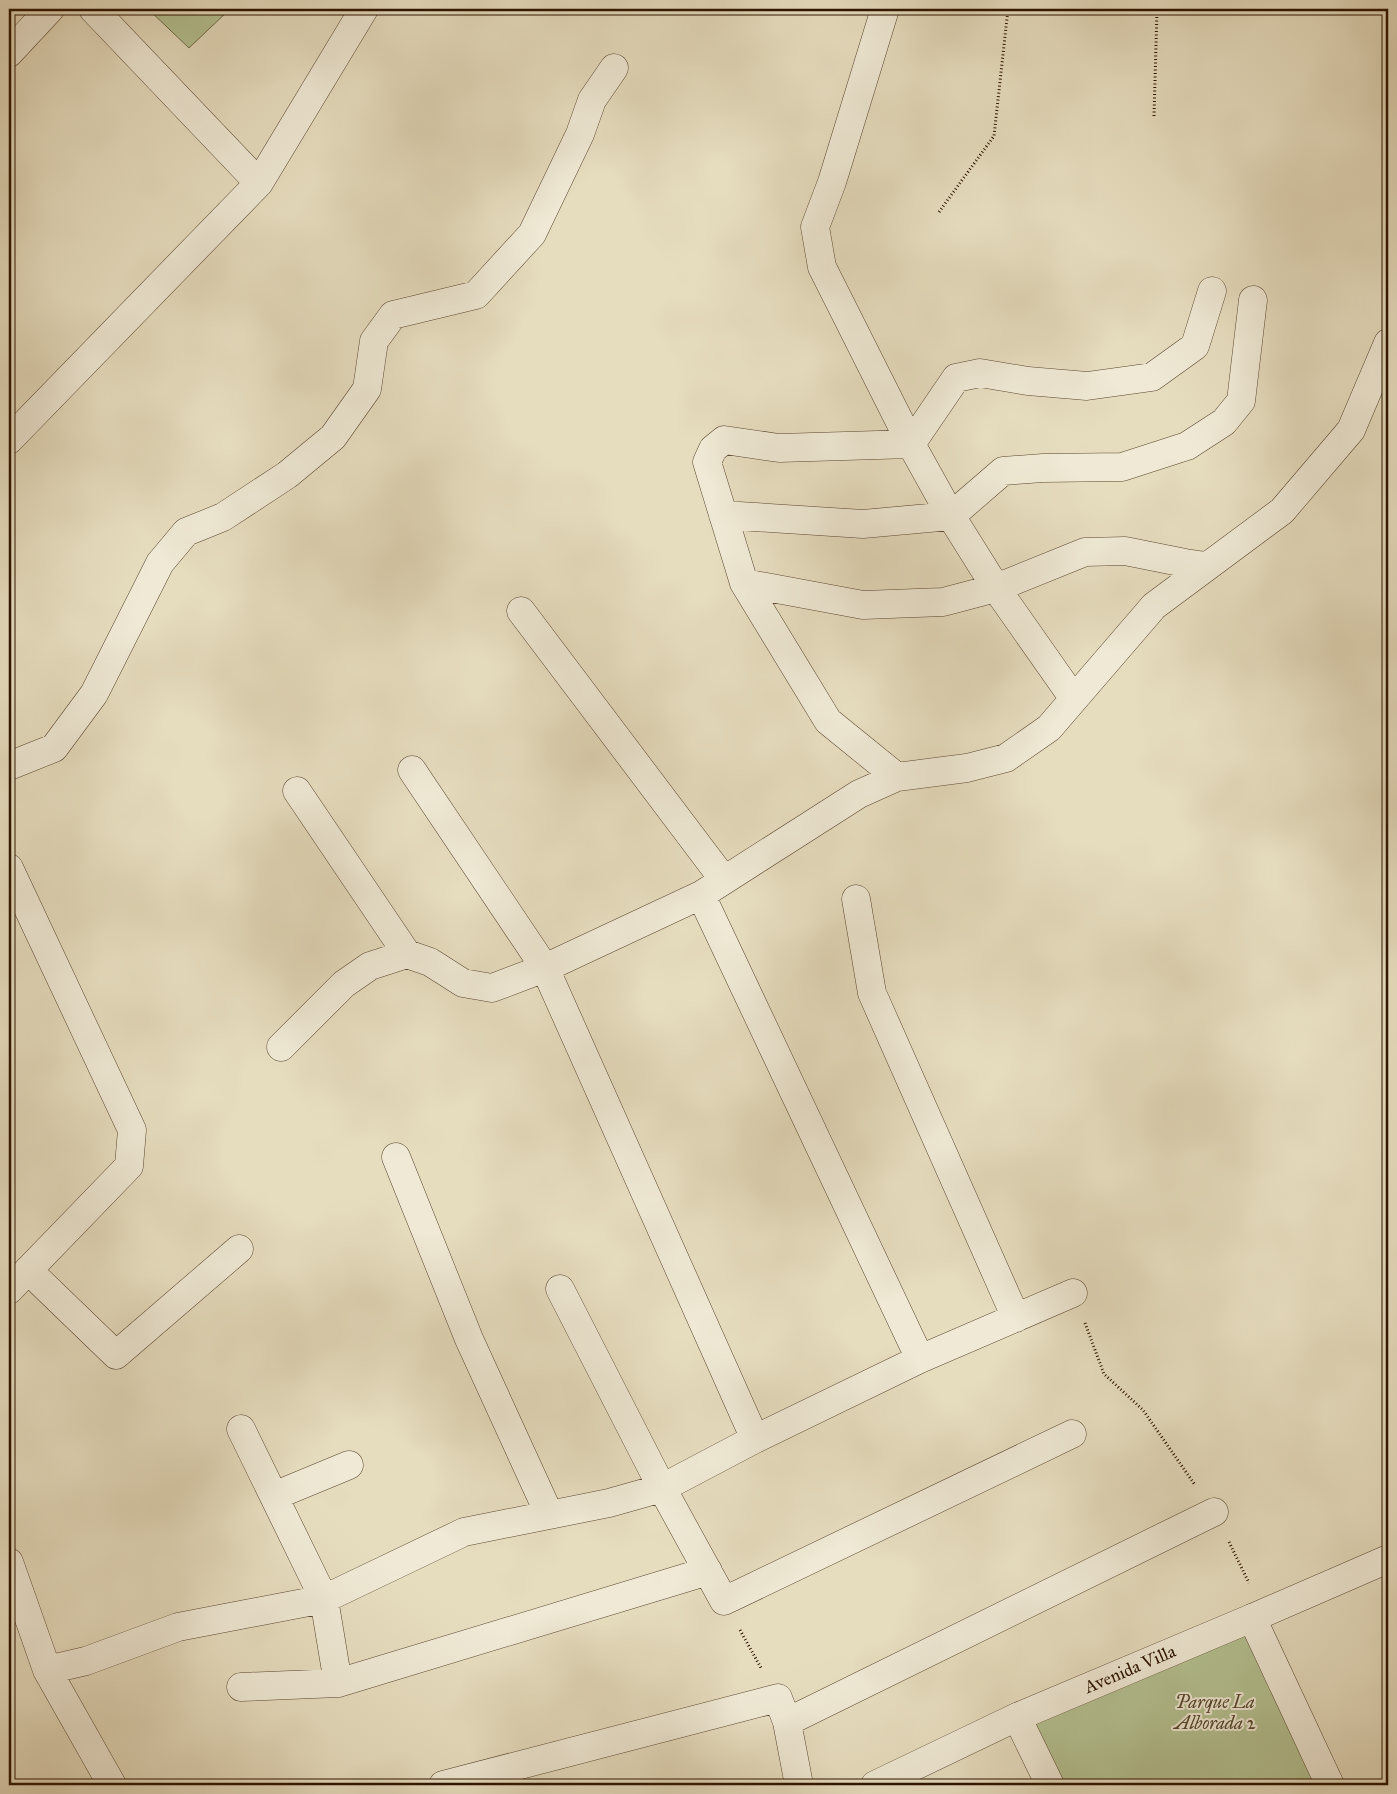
<svg xmlns="http://www.w3.org/2000/svg" width="1397" height="1794" viewBox="0 0 1397 1794" font-family="'IM FELL Great Primer',serif">
<style>
.green{fill:#b4c192;stroke:#706a49}
.lines{fill:none;stroke-linecap:round;stroke-linejoin:round}
.minor-casing{stroke:#5b4630;stroke-width:29}
.tertiary-casing{stroke:#5b4630;stroke-width:29}
.path{stroke:#2d1400;stroke-width:3;stroke-dasharray:1 2.5;stroke-linecap:butt}
.minor{stroke:#efe9d5;stroke-width:28}
.tertiary{stroke:#efe9d5;stroke-width:28}
.labels{text-anchor:middle;stroke-width:4;stroke-linejoin:round;paint-order:stroke}
.street-label{font-size:18px;fill:#2d1400;stroke:#efe9d5}
.park-label{font-size:18px;font-style:italic;fill:#56482c;stroke:#efe9d5}
</style>
<rect width="100%" height="100%" fill="#e6ddbf"/>
<filter id="stains"><feTurbulence type="fractalNoise" baseFrequency=".004" numOctaves="4"/><feColorMatrix values="0 0 0 0 .2 0 0 0 0 .09 0 0 0 0 .02 0 0 0 .5 -.17"/></filter>
<radialGradient id="worn" r=".72"><stop offset=".6" stop-color="#630" stop-opacity="0"/><stop offset="1" stop-color="#630" stop-opacity=".3"/></radialGradient>
<path class="green" d="M 148,9 L 230,9 L 189,48 Z
M 1252,1618 L 1324,1785 L 1053,1785 L 1017,1717 Z"/>
<g class="lines">
<g class="minor-casing">
<path id="minor" d="M 93,9 L 259,183
M 885,9 L 832,182 L 815,227 L 822,267 L 911,444 L 956,378 L 980,373 L 1028,381 L 1087,386 L 1152,377 L 1195,346 L 1212,291
M 9,53 L 50,9
M 9,440 L 259,183 L 364,9
M 723,515 L 863,524 L 951,516 L 1003,471 L 1043,468 L 1122,467 L 1187,446 L 1224,422 L 1241,401 L 1253,300
M 744,583 L 863,605 L 943,602 L 996,588 L 1085,552 L 1125,551 L 1185,563 L 1206,566
M 521,611 L 724,880
M 9,766 L 54,748 L 94,694 L 160,563 L 186,532 L 223,517 L 287,475 L 333,437 L 367,389 L 374,341 L 393,315 L 476,295 L 532,234 L 580,134 L 592,100 L 614,68
M 412,770 L 545,968 L 755,1439
M 897,777 L 828,721 L 744,583 L 707,462 L 713,449 L 724,440 L 779,448 L 911,444 L 951,516 L 996,588 L 1074,699
M 297,791 L 407,954
M 9,868 L 132,1130 L 129,1166 L 9,1290
M 701,895 L 920,1359
M 856,899 L 872,993 L 1016,1318
M 281,1047 L 344,984 L 370,966 L 407,954 L 430,962 L 463,983 L 492,988 L 545,968 L 701,895 L 859,794 L 897,777 L 967,768 L 1006,758 L 1049,728 L 1154,606 L 1282,511 L 1351,430 L 1388,343
M 396,1157 L 469,1339 L 549,1514
M 28,1270 L 116,1355 L 239,1249
M 560,1289 L 662,1488 L 724,1601 L 1072,1434
M 241,1429 L 324,1599 L 338,1683
M 274,1496 L 349,1465
M 9,1562 L 47,1670 L 112,1785
M 1252,1618 L 1388,1559
M 47,1670 L 86,1661 L 178,1627 L 324,1599 L 464,1532 L 609,1503 L 662,1488 L 755,1439 L 920,1359 L 1073,1293
M 241,1687 L 338,1683 L 708,1571
M 1017,1717 L 1050,1785
M 787,1722 L 1214,1512
M 443,1785 L 778,1698 L 787,1722 L 799,1785"/>
</g>
<g class="tertiary-casing">
<path id="tertiary" d="M 875,1785 L 1017,1717 L 1252,1618 L 1330,1785"/>
</g>
<path class="path" d="M 1154,116 L 1157,9
M 939,212 L 994,136 L 1008,9
M 1085,1323 L 1104,1374 L 1143,1410 L 1195,1485
M 1229,1542 L 1249,1583
M 740,1630 L 761,1668"/>
<use href="#minor" class="minor"/>
<use href="#tertiary" class="tertiary"/>
</g>
<g class="labels">
<g class="street-label">
<text transform="translate(1130 1669) rotate(-23)" y="6">Avenida Villa</text>
</g>
<g class="park-label">
<text x="1215" y="1708">Parque La<tspan x="1215" dy="21">Alborada 2</tspan></text>
</g>
</g>
<rect width="1397" height="1794" fill="none" stroke="#e6ddbf" stroke-width="30"/>
<rect x="10" y="10" width="1377" height="1774" fill="none" stroke="#2d1400" stroke-width="2.5"/>
<rect x="15" y="15" width="1367" height="1764" fill="none" stroke="#2d1400"/>
<rect width="100%" height="100%" filter="url(#stains)"/>
<rect width="100%" height="100%" fill="url(#worn)"/>
</svg>
